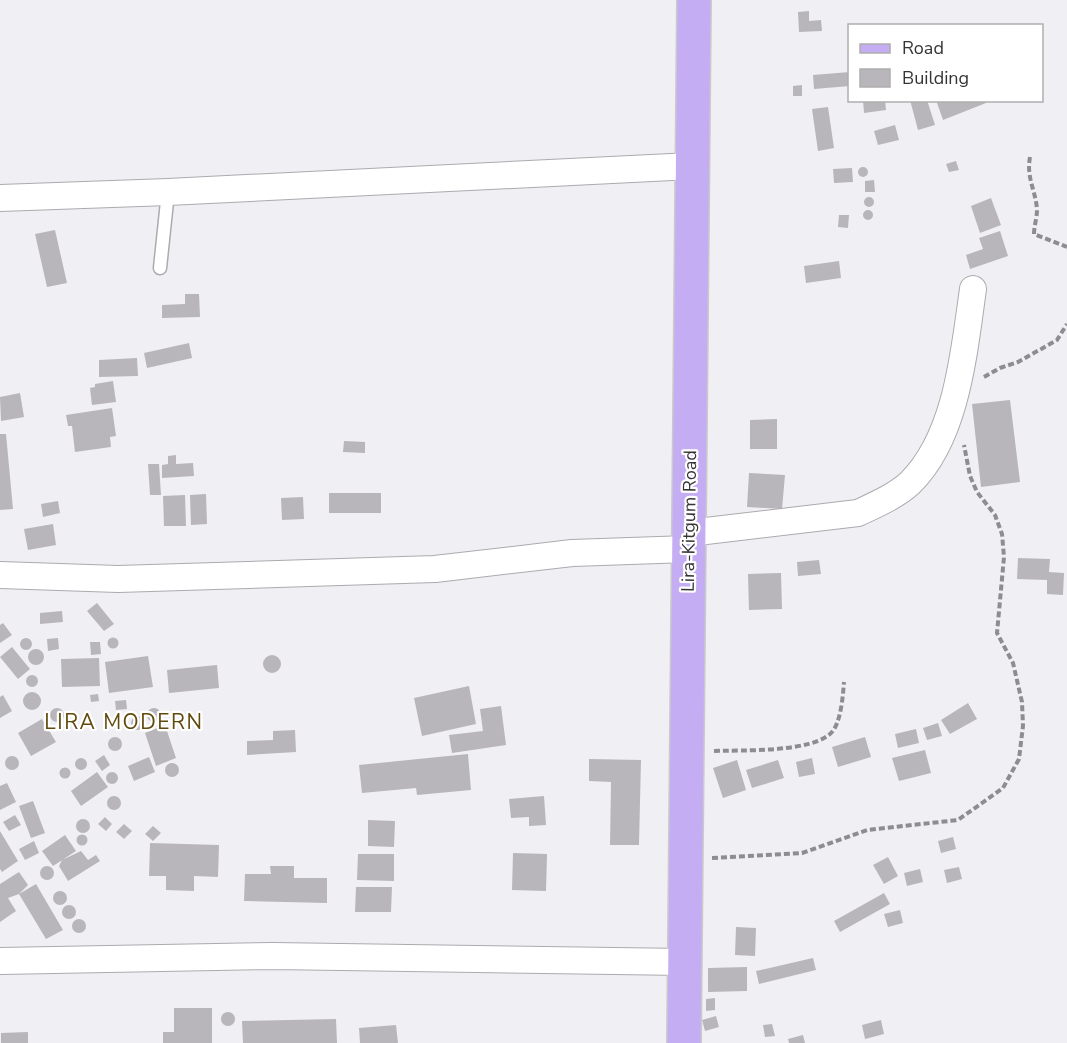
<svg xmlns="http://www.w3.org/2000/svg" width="1067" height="1043" viewBox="0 0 1067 1043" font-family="'Nunito Sans',sans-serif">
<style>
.building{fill:#b8b6bb}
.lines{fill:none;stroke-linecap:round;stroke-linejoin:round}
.lane-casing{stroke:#acaaaf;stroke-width:15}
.street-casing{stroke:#acaaaf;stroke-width:28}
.primary-casing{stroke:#cacacb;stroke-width:36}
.path{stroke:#8d8d90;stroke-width:4;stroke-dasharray:6 3;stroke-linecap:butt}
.lane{stroke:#fff;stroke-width:12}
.street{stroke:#fff;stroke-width:26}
.primary{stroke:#c5adf4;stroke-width:33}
.labels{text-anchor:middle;stroke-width:4.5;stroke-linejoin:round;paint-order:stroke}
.street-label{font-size:18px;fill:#353537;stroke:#fff}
.quarter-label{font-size:21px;letter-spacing:1.5px;fill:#604a0c;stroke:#fff}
</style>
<rect width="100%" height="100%" fill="#f0eff4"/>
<path class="building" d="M 809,11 L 809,21 L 821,20 L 822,31 L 799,32 L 798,12 Z
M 850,72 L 850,86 L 814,89 L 813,75 Z
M 802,85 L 802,96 L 793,96 L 793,86 Z
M 863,100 L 885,100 L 886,110 L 864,113 Z
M 910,100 L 927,100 L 935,125 L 918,130 Z
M 936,100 L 985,100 L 986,103 L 943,120 Z
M 828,107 L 834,148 L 818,151 L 812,109 Z
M 895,125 L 899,140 L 878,145 L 874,131 Z
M 956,161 L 959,170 L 949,172 L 946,164 Z
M858 172a5 5 0 1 1 10 0a5 5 0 1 1-10 0Z
M 852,168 L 853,182 L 834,183 L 833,169 Z
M 874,180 L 875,192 L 865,192 L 865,181 Z
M864 202a5 5 0 1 1 10 0a5 5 0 1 1-10 0Z
M 991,198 L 1001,225 L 980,233 L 971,206 Z
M863 215a5 5 0 1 1 10 0a5 5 0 1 1-10 0Z
M 839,215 L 849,215 L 848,228 L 838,227 Z
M 55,230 L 67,283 L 47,287 L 35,234 Z
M 1000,231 L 1008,256 L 970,269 L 966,255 L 983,249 L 979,238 Z
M 839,261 L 841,278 L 806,283 L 804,266 Z
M 185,294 L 199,294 L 200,317 L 162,318 L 162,305 L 185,304 Z
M 189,343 L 192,358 L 147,368 L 144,353 Z
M 137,358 L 138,376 L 99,377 L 99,360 Z
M 113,381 L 116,402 L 92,405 L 90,388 L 95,387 L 95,384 Z
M 20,393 L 24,417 L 1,421 L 0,397 Z
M 1010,400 L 1020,482 L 981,487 L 972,404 Z
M 112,408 L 116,436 L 110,437 L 111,447 L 75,452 L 72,426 L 68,426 L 66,415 Z
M 777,419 L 777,449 L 750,449 L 750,420 Z
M 0,434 L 6,434 L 13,509 L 0,510 Z
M 344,441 L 365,442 L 365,453 L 343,452 Z
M 176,455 L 176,464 L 193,463 L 194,476 L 162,478 L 162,465 L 168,464 L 168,456 Z
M 148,464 L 159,464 L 161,495 L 150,495 Z
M 749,473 L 785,475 L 782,509 L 747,507 Z
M 329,493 L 381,493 L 381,513 L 329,513 Z
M 206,494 L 207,524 L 191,525 L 190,495 Z
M 185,495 L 186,526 L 164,526 L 163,496 Z
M 303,497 L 304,519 L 282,520 L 281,498 Z
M 58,501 L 60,513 L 43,517 L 41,504 Z
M 53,524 L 56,545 L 28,550 L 24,529 Z
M 1018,558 L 1050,559 L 1049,572 L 1064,573 L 1063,595 L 1047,594 L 1047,580 L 1017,579 Z
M 819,560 L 821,574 L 798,576 L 797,562 Z
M 781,573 L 782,609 L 749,610 L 748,574 Z
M 97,603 L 114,624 L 104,631 L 87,611 Z
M 62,611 L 63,622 L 40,624 L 40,613 Z
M 3,623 L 12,635 L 0,643 L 0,625 Z
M107.5 643a5.5 5.5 0 1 1 11 0a5.5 5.5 0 1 1-11 0Z
M 58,638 L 59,649 L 48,651 L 47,639 Z
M20 644a6 6 0 1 1 12 0a6 6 0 1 1-12 0Z
M 90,642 L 100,642 L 101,654 L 91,655 Z
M 12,647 L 30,669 L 18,679 L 0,657 Z
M28 657a8 8 0 1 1 16 0a8 8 0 1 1-16 0Z
M263 664a9 9 0 1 1 18 0a9 9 0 1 1-18 0Z
M 148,656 L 153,687 L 109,693 L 105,662 Z
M 99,658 L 100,686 L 62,687 L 61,659 Z
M 217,665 L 219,688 L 169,693 L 167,670 Z
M26 681a6 6 0 1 1 12 0a6 6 0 1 1-12 0Z
M 469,686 L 476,724 L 422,736 L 414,698 Z
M23 701a9 9 0 1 1 18 0a9 9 0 1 1-18 0Z
M 98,694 L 99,701 L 91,702 L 90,695 Z
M 3,695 L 12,711 L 0,718 L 0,697 Z
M 126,700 L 127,709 L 116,710 L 115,701 Z
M 968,703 L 977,719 L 950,734 L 941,720 Z
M 501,706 L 506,745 L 452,753 L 449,735 L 483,731 L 480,709 Z
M147 715a7 7 0 1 1 14 0a7 7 0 1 1-14 0Z
M50 715a7 7 0 1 1 14 0a7 7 0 1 1-14 0Z
M131 723a7 7 0 1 1 14 0a7 7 0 1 1-14 0Z
M 42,719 L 56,742 L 31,756 L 18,733 Z
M 938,723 L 942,736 L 927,740 L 923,728 Z
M 165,725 L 176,758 L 156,766 L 145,733 Z
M 916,729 L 919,743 L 898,748 L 895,734 Z
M 295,730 L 296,752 L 247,755 L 247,741 L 273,740 L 273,731 Z
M108 744a7 7 0 1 1 14 0a7 7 0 1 1-14 0Z
M 865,737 L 871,757 L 838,767 L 832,747 Z
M 925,750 L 931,773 L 899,781 L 892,758 Z
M 468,754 L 471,790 L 417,795 L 416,788 L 362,793 L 359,765 Z
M 104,755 L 110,765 L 102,771 L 95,761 Z
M5 763a7 7 0 1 1 14 0a7 7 0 1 1-14 0Z
M 149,757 L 155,772 L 134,781 L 128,766 Z
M 812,758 L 815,774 L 799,777 L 796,762 Z
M75 764a6 6 0 1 1 12 0a6 6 0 1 1-12 0Z
M 589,759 L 641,760 L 639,845 L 610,845 L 611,782 L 589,781 Z
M 737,760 L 746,790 L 723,798 L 713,768 Z
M 778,760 L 784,778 L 752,788 L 746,770 Z
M165 770a7 7 0 1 1 14 0a7 7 0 1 1-14 0Z
M59.5 773a5.5 5.5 0 1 1 11 0a5.5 5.5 0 1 1-11 0Z
M 97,772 L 108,787 L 81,806 L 71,791 Z
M106 778a6 6 0 1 1 12 0a6 6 0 1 1-12 0Z
M 7,783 L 16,802 L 0,810 L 0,786 Z
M107 803a7 7 0 1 1 14 0a7 7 0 1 1-14 0Z
M 544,796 L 546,825 L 529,826 L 529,817 L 511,818 L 509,799 Z
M 33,801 L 45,833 L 31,838 L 19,806 Z
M 15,815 L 21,825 L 9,831 L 3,822 Z
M 105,817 L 112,824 L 106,831 L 98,824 Z
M76 826a7 7 0 1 1 14 0a7 7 0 1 1-14 0Z
M 368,820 L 395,821 L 394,847 L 368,846 Z
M 124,824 L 132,831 L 124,839 L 116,832 Z
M 153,826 L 161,833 L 153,841 L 145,834 Z
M 0,831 L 18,861 L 2,872 L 0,869 Z
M76.5 840a5.5 5.5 0 1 1 11 0a5.5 5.5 0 1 1-11 0Z
M 65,835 L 76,851 L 53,866 L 42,851 Z
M 953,837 L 956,849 L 941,853 L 938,841 Z
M 34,841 L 39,853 L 25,860 L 19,849 Z
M 150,843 L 219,845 L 218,877 L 194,876 L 194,891 L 166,890 L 166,876 L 149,876 Z
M 81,851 L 88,860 L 96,855 L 100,861 L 68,881 L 59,866 L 62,860 Z
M 513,853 L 547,854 L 546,891 L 512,890 Z
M 358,854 L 394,854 L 394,881 L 357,880 Z
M 888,857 L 898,876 L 884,884 L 873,865 Z
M40 873a7 7 0 1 1 14 0a7 7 0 1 1-14 0Z
M 270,866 L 294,866 L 294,878 L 327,878 L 327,903 L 244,901 L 245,874 L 271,874 Z
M 959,867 L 962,879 L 947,883 L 944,870 Z
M 920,869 L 923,882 L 907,886 L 904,873 Z
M 19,872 L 28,885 L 19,894 L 36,884 L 63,930 L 46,939 L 19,894 L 8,898 L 16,911 L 0,922 L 0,884 Z
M 356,887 L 392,887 L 391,912 L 355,912 Z
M53 898a7 7 0 1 1 14 0a7 7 0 1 1-14 0Z
M 884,893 L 890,904 L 840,932 L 834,921 Z
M62 912a7 7 0 1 1 14 0a7 7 0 1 1-14 0Z
M 900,910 L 903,923 L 888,927 L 884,914 Z
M72 926a7 7 0 1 1 14 0a7 7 0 1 1-14 0Z
M 736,927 L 756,928 L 755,956 L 735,955 Z
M 813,958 L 816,970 L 759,984 L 756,971 Z
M 747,967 L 747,991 L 708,992 L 708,968 Z
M 715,998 L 715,1010 L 706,1011 L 706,999 Z
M 174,1008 L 212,1008 L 212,1043 L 163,1043 L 163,1032 L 174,1032 Z
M221 1019a7 7 0 1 1 14 0a7 7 0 1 1-14 0Z
M 716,1016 L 719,1027 L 705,1031 L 702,1020 Z
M 336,1019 L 337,1043 L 243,1043 L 242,1021 Z
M 881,1020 L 884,1034 L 865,1039 L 862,1025 Z
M 772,1024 L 775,1036 L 765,1037 L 763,1025 Z
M 396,1025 L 398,1043 L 360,1043 L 359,1028 Z
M 28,1032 L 28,1043 L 1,1043 L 1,1033 Z
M 803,1035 L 805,1043 L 789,1043 L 788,1039 Z"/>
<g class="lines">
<g class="lane-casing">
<path id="lane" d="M 160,268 L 168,192"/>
</g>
<g class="street-casing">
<path id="street" d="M 0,198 L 168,192 L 692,166
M 689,533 L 858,513 C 875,505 896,496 910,483 C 957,437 964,352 973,289
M 0,575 L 118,579 L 435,569 L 572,553 L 688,549
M 0,961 L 273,956 L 685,962"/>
</g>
<g class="primary-casing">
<path id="primary" d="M 684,1043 L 694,0"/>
</g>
<path class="path" d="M 1030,157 C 1026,178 1036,191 1037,210 C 1037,218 1034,226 1034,234 L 1067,247
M 984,377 L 1000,368 L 1018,362 L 1057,340 L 1067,324
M 714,751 C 741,750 813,753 832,732 C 841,722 843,695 844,682
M 712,858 L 802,853 L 867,830 L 958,820 L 1003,788 L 1019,759 L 1023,726 L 1022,702 L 1013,663 L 997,633 L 1004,557 L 1002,534 L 995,515 L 977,492 L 970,476 L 964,445"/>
<use href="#lane" class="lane"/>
<use href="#street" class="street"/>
<use href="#primary" class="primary"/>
</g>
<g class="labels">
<g class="street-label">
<text transform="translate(689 521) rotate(-89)" y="6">Lira-Kitgum Road</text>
</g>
<g class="quarter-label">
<text x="124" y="729">LIRA MODERN</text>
</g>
</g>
<rect x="848" y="24" width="195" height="78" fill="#ffffff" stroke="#aeaeaf" stroke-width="1.5"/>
<rect x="860" y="44" width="30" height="9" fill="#c5adf4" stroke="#aeaeaf" stroke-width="1.5"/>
<text x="902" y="54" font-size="18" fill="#353537">Road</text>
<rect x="860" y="69" width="30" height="18" fill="#b8b6bb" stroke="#aeaeaf" stroke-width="1.5"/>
<text x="902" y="84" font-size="18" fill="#353537">Building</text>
</svg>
